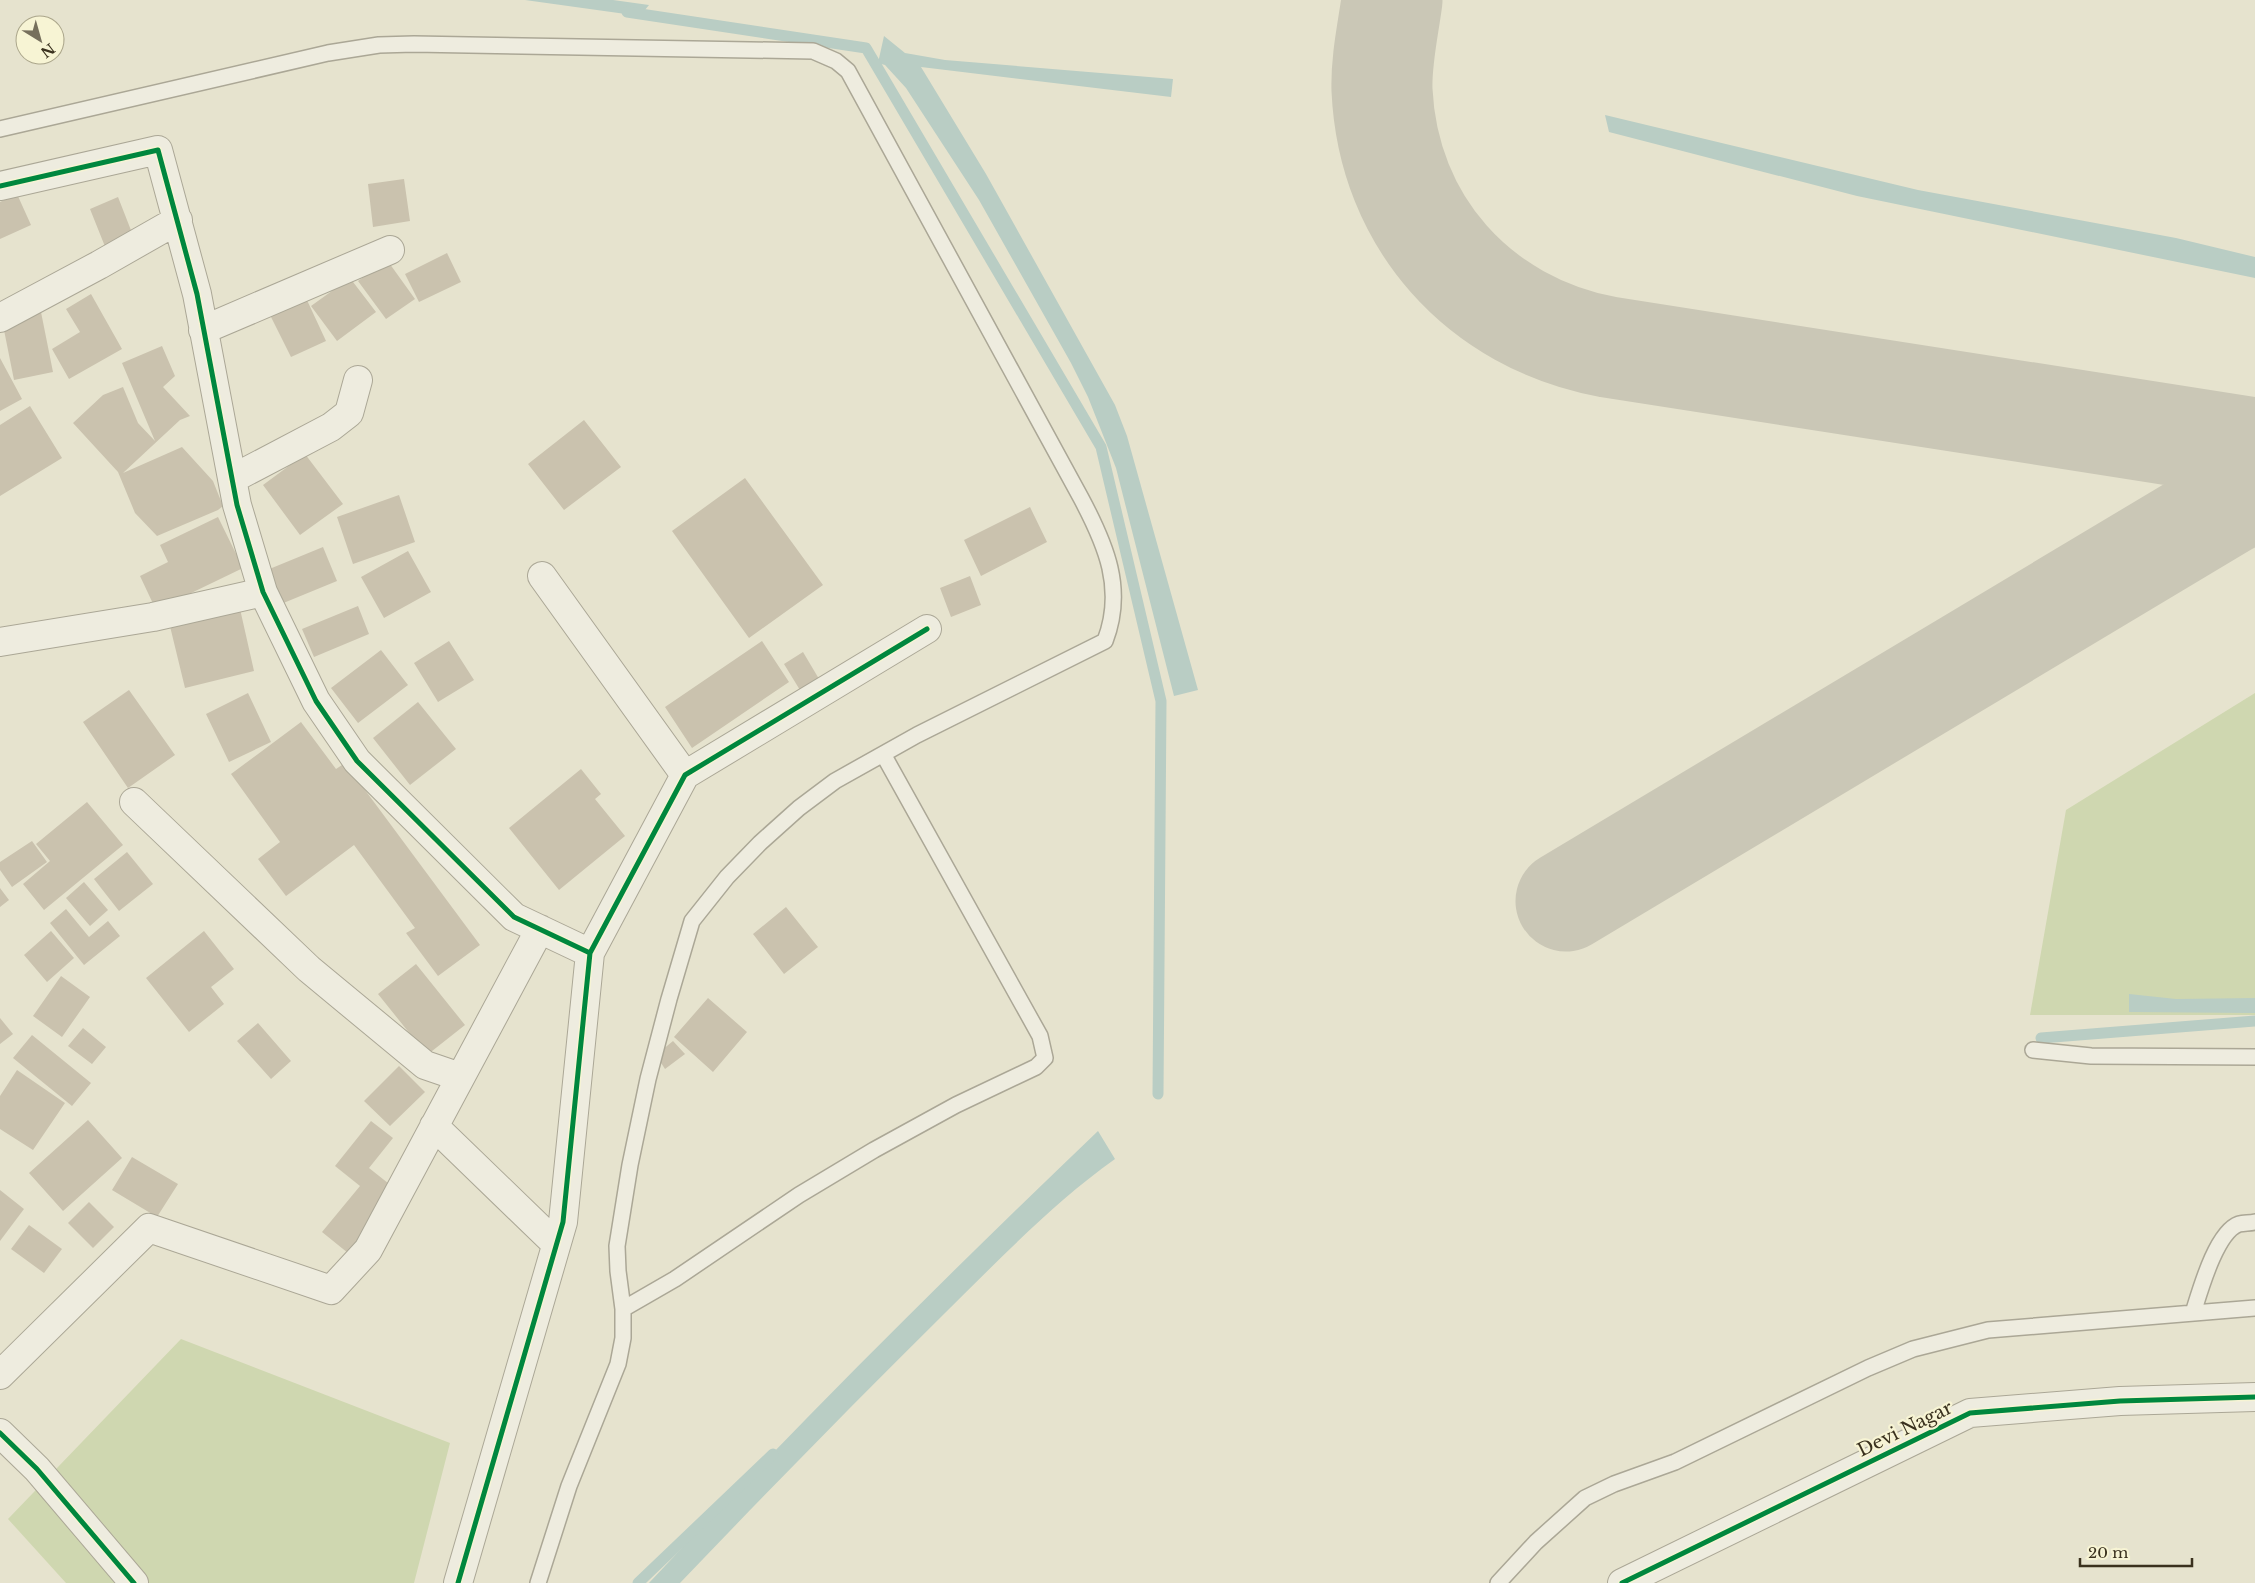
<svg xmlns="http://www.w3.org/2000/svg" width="2255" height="1583" viewBox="0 0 2255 1583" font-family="'Libre Baskerville',serif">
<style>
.green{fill:#cfd7b0}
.water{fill:#b9cdc4}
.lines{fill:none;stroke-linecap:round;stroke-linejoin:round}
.stream{stroke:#b9cdc4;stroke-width:11}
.taxiway{stroke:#cac7b6;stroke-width:101}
.building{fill:#cac2ae}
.lane-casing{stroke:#aba796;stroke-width:18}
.street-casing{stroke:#aba796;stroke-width:30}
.lane{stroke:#eeecdf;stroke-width:15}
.street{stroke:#eeecdf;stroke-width:28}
.cycleway-casing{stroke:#f7f4d4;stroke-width:8}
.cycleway{stroke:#00873e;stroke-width:5}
.labels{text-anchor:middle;stroke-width:4.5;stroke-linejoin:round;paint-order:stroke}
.street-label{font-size:18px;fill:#3a311e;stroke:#f7f4d4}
</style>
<rect width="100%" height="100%" fill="#e6e3ce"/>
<path class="green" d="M 2255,693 L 2255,1015 L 2030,1015 L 2066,810 Z
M 181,1339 L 450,1443 L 414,1583 L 66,1583 L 8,1519 Z"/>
<path class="water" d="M 525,0 L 613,0 L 649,5 L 640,16 Z
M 884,36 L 905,53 L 945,60 L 1173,79 L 1171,97 L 921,67 L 986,174 L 1115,405 L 1127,436 L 1198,690 L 1174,696 L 1116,468 L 1088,397 L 1071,363 L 979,200 L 906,88 L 885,65 L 878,63 Z
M 1605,115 L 1918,190 L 2176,238 L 2255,257 L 2255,278 L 1857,196 L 1609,132 Z
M 2129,994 L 2176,999 L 2255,998 L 2255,1013 L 2129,1012 Z
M 1098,1131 L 1115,1159 C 1053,1203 999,1260 945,1313 C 855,1402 767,1492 680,1583 L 649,1583 C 794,1428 944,1278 1098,1131 Z"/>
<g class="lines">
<path class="stream" d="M 627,12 L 866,48 L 1101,447 L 1161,701 L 1158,1094
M 2041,1038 L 2255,1021
M 638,1583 L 773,1454"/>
<path class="taxiway" d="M 1392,0 C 1388,30 1381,60 1382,90 C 1388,222 1479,323 1608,347 L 2255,448
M 1566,901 L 2229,504 L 2255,491"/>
</g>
<path class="building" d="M 404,179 L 410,221 L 373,227 L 368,184 Z
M 17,194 L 31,225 L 0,239 L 0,202 Z
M 118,197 L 134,238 L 106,249 L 90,209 Z
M 447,253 L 461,282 L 419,302 L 405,274 Z
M 387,260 L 415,299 L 386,319 L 358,281 Z
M 350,278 L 376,312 L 337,341 L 311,306 Z
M 91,294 L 122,349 L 69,379 L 52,349 L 80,332 L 66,309 Z
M 306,298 L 326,341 L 291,357 L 270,315 Z
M 41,312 L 53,372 L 14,380 L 2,320 Z
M 162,346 L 175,376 L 163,387 L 190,416 L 180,420 L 123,473 L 182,447 L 213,481 L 223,506 L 218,510 L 157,536 L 135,513 L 118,472 L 73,423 L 103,395 L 123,387 L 138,423 L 155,441 L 122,363 Z
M 0,358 L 22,399 L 0,411 Z
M 30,406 L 62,458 L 0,496 L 0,425 Z
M 584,420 L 621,467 L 564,510 L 528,464 Z
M 305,454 L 343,504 L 300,535 L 263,485 Z
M 745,478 L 823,585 L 749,638 L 672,531 Z
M 399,495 L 415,542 L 353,564 L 337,517 Z
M 1030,507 L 1047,542 L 981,576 L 964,540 Z
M 218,517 L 243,568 L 156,610 L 140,576 L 168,562 L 160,545 Z
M 323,547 L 337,581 L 281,604 L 267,570 Z
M 408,551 L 431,592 L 384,618 L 361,577 Z
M 970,576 L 981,605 L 951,617 L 940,588 Z
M 238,600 L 254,671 L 185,688 L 168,618 Z
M 358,606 L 369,634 L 314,657 L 302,629 Z
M 449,641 L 474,680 L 438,702 L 414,663 Z
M 762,641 L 789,682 L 692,748 L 665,707 Z
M 381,650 L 408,685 L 358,723 L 331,688 Z
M 803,652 L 822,684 L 803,695 L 784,664 Z
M 129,690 L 175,755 L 128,788 L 83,722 Z
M 248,693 L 271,742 L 229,762 L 206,714 Z
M 418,702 L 456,749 L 410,785 L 373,738 Z
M 301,722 L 336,769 L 345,763 L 480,945 L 438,976 L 406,933 L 415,928 L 354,845 L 286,896 L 258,859 L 280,842 L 231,774 Z
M 581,769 L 601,794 L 595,799 L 625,836 L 559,890 L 509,828 Z
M 87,802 L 123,845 L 44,910 L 23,884 L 50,861 L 36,844 Z
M 32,841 L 47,862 L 12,887 L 0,870 L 0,862 Z
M 127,852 L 153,884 L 119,911 L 94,879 Z
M 84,882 L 108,910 L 90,926 L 66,898 Z
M 0,888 L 9,900 L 0,907 Z
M 786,907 L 818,947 L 784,974 L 753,934 Z
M 66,909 L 89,937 L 108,921 L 120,936 L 84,965 L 50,923 Z
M 51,931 L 74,958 L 47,982 L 24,955 Z
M 204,931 L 234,969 L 211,987 L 224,1004 L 189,1032 L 146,978 Z
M 416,964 L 465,1025 L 427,1055 L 378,994 Z
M 61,976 L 90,997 L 62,1037 L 33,1016 Z
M 708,998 L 747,1032 L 713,1072 L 674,1037 Z
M 0,1018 L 13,1034 L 0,1044 Z
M 258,1023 L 291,1061 L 271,1079 L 237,1041 Z
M 83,1028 L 106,1047 L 92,1064 L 68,1046 Z
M 32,1035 L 91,1083 L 72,1106 L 13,1058 Z
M 673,1041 L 685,1054 L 665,1069 L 656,1055 Z
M 399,1066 L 425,1092 L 390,1126 L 364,1101 Z
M 17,1070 L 65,1103 L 33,1150 L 0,1129 L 0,1096 Z
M 88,1120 L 122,1158 L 63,1211 L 29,1173 Z
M 371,1121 L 393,1138 L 369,1168 L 398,1191 L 348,1253 L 322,1232 L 360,1186 L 335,1166 Z
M 132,1157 L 178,1184 L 157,1217 L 112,1190 Z
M 0,1190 L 24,1209 L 0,1241 Z
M 89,1202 L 114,1227 L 93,1248 L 68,1223 Z
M 29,1225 L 62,1249 L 44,1273 L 11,1249 Z"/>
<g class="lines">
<g class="lane-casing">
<path id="lane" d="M 0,129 L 328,53 L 379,45 L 414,44 L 813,51 L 836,61 L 848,71 L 1081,498 C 1106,545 1125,589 1105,641 L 917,735 L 835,781 L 799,808 L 760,843 L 727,877 L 692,921 L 669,999 L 648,1079 L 630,1165 L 617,1246 L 618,1271 L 623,1309 L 623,1338 L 618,1364 L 569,1486 L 538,1583
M 2033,1050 L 2091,1056 L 2255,1057
M 623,1309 L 675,1279 L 799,1195 L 874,1150 L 956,1105 L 1036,1067 L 1045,1058 L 1040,1036 L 883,754
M 2193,1313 C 2200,1291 2216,1232 2239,1224 C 2244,1223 2250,1223 2255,1222
M 1498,1583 L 1536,1542 L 1585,1498 L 1614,1484 L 1675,1462 L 1868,1368 L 1913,1349 L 1988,1330 L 2255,1308"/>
</g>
<g class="street-casing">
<path id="street" d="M 0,186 L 158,150 L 197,294 L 237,505 L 263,592 L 316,701 L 357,761 L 514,917 L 590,953
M 0,318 L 99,265 L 178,220
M 203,330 L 390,250
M 232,479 L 331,427 L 349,413 L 358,380
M 542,576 L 685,775
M 0,642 L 153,617 L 263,592
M 134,802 L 309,969 L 425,1065 L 460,1077
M 434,1126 L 556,1244
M 0,1375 L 149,1228 L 331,1290 L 368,1250 L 540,929
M 0,1433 L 37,1469 L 134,1583
M 458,1583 L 563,1222 L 590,953 L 685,775 L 927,629
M 1622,1583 L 1970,1413 L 2120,1401 L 2255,1397"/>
</g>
<use href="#lane" class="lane"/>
<use href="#street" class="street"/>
<g class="cycleway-casing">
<path id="cycleway" d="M 0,186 L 158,150 L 197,294 L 237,505 L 263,592 L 316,701 L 357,761 L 514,917 L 590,953
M 0,1433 L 37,1469 L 134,1583
M 458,1583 L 563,1222 L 590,953 L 685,775 L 927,629
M 1622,1583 L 1970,1413 L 2120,1401 L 2255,1397"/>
</g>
<use href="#cycleway" class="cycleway"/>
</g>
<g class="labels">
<g class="street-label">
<text transform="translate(1905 1429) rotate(-26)" y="6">Devi Nagar</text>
</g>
</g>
<g transform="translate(40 40) rotate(143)"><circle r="24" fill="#f7f4d4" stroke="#aba68b"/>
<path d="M0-4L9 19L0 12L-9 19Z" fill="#766f5c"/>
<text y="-8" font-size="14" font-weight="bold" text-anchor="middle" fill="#3a311e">N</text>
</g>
<path d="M2080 1558v8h112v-8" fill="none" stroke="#3a311e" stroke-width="2.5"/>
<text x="2088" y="1558" font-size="15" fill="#3a311e" stroke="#f7f4d4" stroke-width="4" paint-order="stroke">20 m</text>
</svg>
